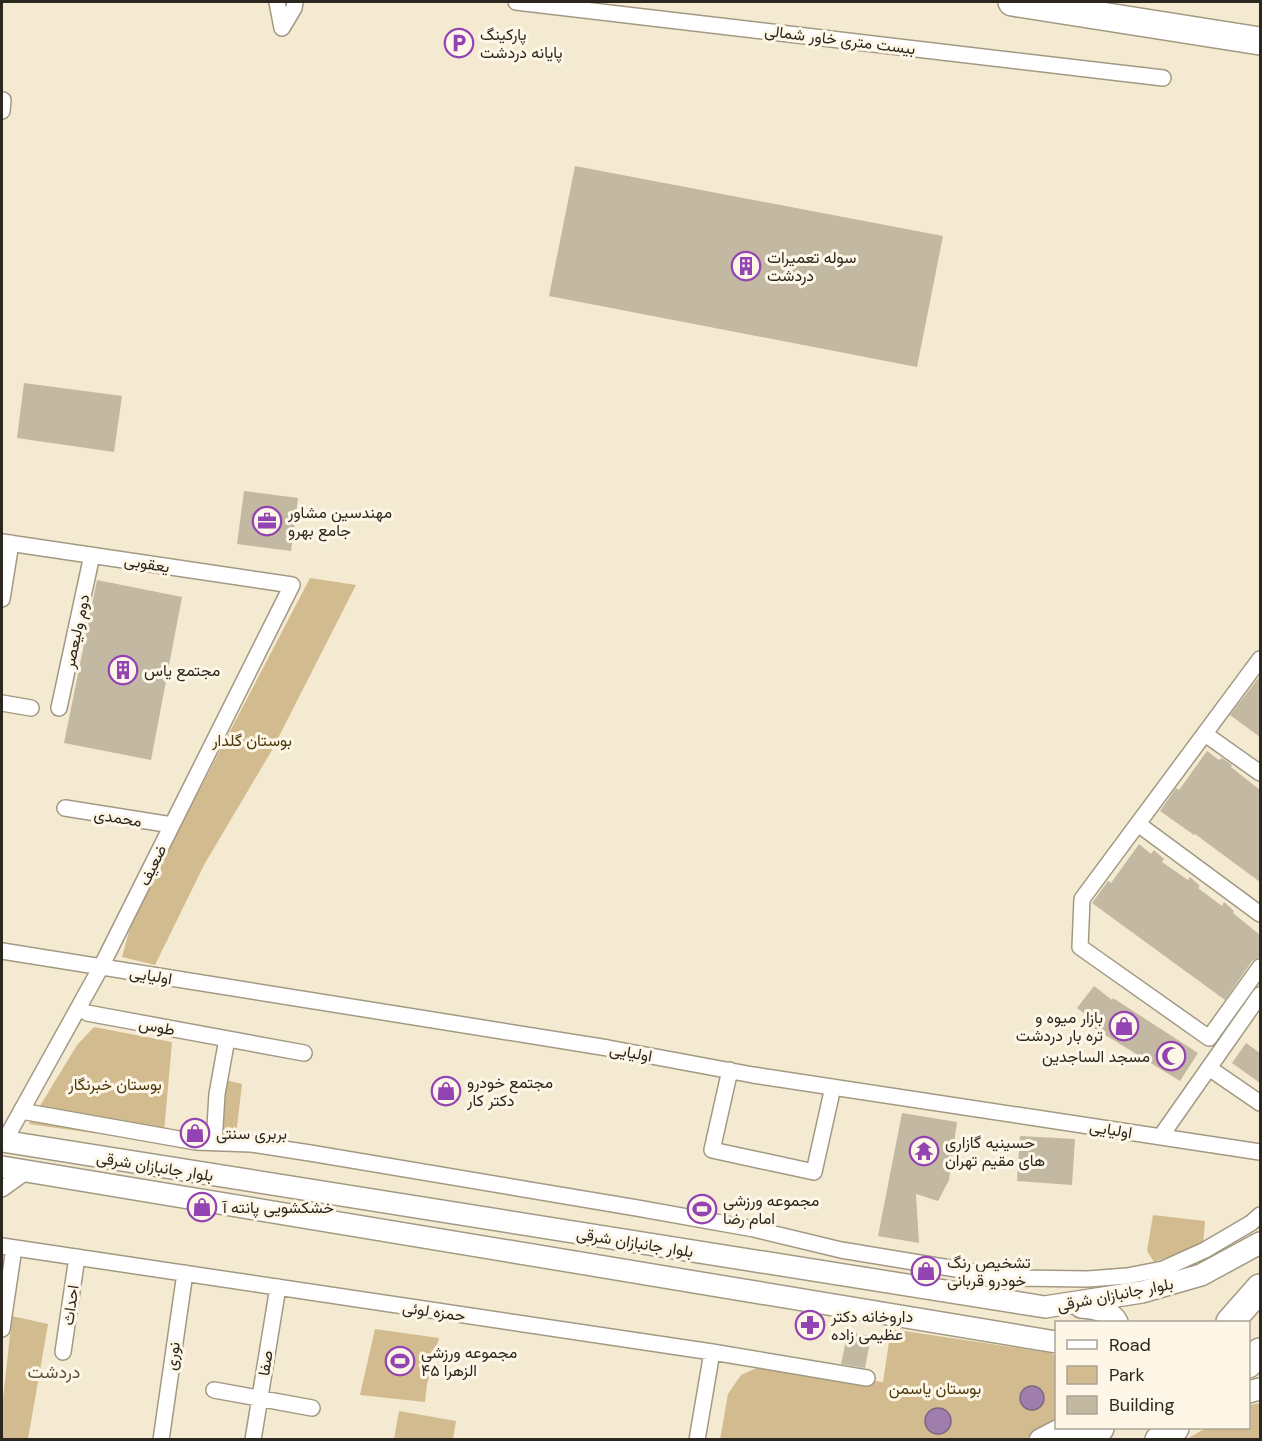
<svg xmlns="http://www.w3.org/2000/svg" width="1262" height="1441" viewBox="0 0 1262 1441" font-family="'DM Sans',Vazirmatn,sans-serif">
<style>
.green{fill:#d2bc8f}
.water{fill:#9f7ead;stroke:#7c6482;stroke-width:1.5}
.building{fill:#c3b8a1}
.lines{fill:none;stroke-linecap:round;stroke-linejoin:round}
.street-casing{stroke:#a39983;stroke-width:18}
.secondary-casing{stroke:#a39983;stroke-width:24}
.highway-casing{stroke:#a39983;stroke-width:30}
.street{stroke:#fff;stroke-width:15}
.secondary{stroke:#fff;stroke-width:21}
.highway{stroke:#fff;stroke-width:27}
.labels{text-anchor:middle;stroke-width:6;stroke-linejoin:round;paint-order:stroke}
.poi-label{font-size:16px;fill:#2c271e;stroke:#fef7e8;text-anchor:start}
.street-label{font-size:16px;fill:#2c271e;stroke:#fef7e8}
.park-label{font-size:16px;fill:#4b390c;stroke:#fef7e8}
.neighbourhood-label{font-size:18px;fill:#5f5641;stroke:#fef7e8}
</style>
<rect width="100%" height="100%" fill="#f4e9d1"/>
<path class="green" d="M 310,578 L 356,585 L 272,750 L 204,865 L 155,965 L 122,957 L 133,917 Z
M 94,1027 L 172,1042 L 163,1143 L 29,1124 L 77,1045 Z
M 225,1080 L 242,1084 L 236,1135 L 219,1132 Z
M 1153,1215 L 1205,1221 L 1203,1245 L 1154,1262 L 1147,1251 Z
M 12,1316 L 48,1324 L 28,1439 L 2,1439 L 2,1409 Z
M 375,1329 L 439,1338 L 427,1384 L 425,1402 L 360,1395 Z
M 891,1329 L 1051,1353 L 1056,1357 L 1056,1425 L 1024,1439 L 720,1440 L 728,1394 L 741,1375 L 761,1366 L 883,1382 Z
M 1260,1403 L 1260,1439 L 1187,1439 L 1206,1428 L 1248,1428 L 1249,1405 Z
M 399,1411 L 456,1421 L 453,1439 L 394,1439 Z"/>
<path class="water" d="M1020 1398a12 12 0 1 1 24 0a12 12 0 1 1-24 0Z
M925 1421a13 13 0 1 1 26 0a13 13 0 1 1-26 0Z"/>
<path class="building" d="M 575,166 L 943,236 L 917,367 L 549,296 Z
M 24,383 L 122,396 L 114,452 L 17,438 Z
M 244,491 L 298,498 L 291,551 L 237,544 Z
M 97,580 L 182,597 L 151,760 L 64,743 Z
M 1260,676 L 1260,737 L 1230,715 Z
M 1207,751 L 1219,760 L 1222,758 L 1232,765 L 1231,767 L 1260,790 L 1260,882 L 1195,834 L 1194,835 L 1160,811 L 1176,788 L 1179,790 Z
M 1139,844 L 1151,854 L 1154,850 L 1164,859 L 1162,862 L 1188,880 L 1190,877 L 1200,886 L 1198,888 L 1222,906 L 1224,902 L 1234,911 L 1233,913 L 1260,935 L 1260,957 L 1252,961 L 1225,1000 L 1092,903 L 1108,881 L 1111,883 Z
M 1094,986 L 1112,1000 L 1113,998 L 1198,1053 L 1180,1081 L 1094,1028 L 1097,1023 L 1077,1008 Z
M 1246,1043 L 1260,1053 L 1260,1083 L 1232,1063 Z
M 902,1113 L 957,1122 L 949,1180 L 938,1201 L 916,1194 L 919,1243 L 878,1236 Z
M 1020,1136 L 1075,1139 L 1072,1185 L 1017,1181 Z
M 848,1332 L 871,1336 L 865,1368 L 841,1364 Z"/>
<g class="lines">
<g class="street-casing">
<path id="street" d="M 277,2 L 282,28
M 516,2 L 1163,78
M 282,28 L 294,8 L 295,2
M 2,111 L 3,100
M 2,542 L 292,585 L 101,967 L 4,1142
M 2,599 L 11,543
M 1260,659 L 1082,899 L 1080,947 L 1209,1038 L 1260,967
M 2,703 L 31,708
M 59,708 L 92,555
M 1205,734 L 1260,773
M 65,808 L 172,825
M 1138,824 L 1260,914
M 2,951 L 608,1048 L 753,1075 L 1260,1152
M 87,1013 L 304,1053
M 1209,1068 L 1260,1103
M 730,1070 L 712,1150 L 814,1172 L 833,1087
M 21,1111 L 196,1142 L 251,1144 L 310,1153 L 637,1208 L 754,1229 L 841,1250 L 1010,1278 L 1088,1279 L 1127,1276 L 1163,1269 L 1205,1250 L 1251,1223 L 1260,1215
M 1161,1136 L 1260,995
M 214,1143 L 217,1094 L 227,1039
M 2,1189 L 27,1171
M 2,1246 L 712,1352 L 867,1378
M 2,1329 L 14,1248
M 63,1352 L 77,1257
M 214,1390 L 312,1408
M 161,1440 L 185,1273
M 253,1440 L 278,1287
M 697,1440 L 712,1352"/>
</g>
<g class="secondary-casing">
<path id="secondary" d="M 2,1141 L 1045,1307 L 1142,1292 L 1201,1275 L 1260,1243
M 2,1167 L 1056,1342
M 1081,1307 C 1093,1308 1111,1310 1117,1322
M 1248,1392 L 1260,1389
M 1040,1440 L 1063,1428"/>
</g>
<g class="highway-casing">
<path id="highway" d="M 1012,2 L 1260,41
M 1230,1322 L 1260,1288
M 1248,1364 L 1260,1352
M 1080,1440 L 1100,1428
M 1159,1440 L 1175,1428"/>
</g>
<use href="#street" class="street"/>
<use href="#secondary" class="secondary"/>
<use href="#highway" class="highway"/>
</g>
<defs>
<g id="parking-ring" transform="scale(1.5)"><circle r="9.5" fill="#fef7e8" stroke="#9443b2" stroke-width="1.5"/><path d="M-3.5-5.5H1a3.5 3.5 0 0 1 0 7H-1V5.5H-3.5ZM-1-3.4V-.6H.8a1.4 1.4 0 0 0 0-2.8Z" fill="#9443b2"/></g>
<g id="building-ring" transform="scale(1.5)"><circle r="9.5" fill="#fef7e8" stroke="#9443b2" stroke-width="1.5"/><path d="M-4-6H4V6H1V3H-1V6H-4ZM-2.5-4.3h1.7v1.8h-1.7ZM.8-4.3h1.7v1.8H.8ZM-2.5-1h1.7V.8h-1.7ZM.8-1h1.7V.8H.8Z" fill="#9443b2"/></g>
<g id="office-ring" transform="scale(1.5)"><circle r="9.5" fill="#fef7e8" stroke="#9443b2" stroke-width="1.5"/><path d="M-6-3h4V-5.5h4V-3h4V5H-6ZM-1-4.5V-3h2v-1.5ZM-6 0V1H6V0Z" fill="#9443b2"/></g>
<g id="shop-ring" transform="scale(1.5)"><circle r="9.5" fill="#fef7e8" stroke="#9443b2" stroke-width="1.5"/><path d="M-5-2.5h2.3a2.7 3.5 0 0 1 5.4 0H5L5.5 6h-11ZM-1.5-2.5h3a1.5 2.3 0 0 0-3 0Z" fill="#9443b2"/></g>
<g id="mosque-ring" transform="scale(1.5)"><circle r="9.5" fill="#fef7e8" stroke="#9443b2" stroke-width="1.5"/><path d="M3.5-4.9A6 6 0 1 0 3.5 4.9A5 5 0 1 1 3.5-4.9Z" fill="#9443b2"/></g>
<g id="temple-ring" transform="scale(1.5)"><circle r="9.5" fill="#fef7e8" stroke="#9443b2" stroke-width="1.5"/><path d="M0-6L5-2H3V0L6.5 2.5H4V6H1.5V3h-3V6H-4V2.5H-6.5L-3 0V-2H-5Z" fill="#9443b2"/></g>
<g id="stadium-ring" transform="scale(1.5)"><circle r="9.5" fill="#fef7e8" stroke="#9443b2" stroke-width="1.5"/><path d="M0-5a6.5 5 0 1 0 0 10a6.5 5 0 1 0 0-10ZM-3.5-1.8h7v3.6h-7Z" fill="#9443b2"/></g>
<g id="pharmacy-ring" transform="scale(1.5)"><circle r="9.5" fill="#fef7e8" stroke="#9443b2" stroke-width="1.5"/><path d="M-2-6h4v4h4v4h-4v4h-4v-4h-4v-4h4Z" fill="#9443b2"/></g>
</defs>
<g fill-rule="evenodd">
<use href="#parking-ring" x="459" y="43"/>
<use href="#building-ring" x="746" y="266"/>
<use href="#office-ring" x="267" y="521"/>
<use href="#building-ring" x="123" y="670"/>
<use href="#shop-ring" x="1124" y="1026"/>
<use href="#mosque-ring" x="1171" y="1056"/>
<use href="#shop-ring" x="446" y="1091"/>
<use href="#shop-ring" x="195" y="1133"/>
<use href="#temple-ring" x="924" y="1151"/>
<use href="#shop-ring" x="202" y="1207"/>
<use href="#stadium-ring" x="702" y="1209"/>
<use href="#shop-ring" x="926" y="1271"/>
<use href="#pharmacy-ring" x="810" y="1325"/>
<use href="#stadium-ring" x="400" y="1361"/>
</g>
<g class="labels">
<g class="poi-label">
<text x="480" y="40">پارکینگ<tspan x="480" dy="18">پایانه دردشت</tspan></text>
<text x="767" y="263">سوله تعمیرات<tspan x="767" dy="18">دردشت</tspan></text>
<text x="288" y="518">مهندسین مشاور<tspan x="288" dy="18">جامع بهرو</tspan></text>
<text x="144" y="676">مجتمع یاس</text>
<text x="1103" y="1023" text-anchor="end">بازار میوه و<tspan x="1103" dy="18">تره بار دردشت</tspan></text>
<text x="1150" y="1062" text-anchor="end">مسجد الساجدین</text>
<text x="467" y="1088">مجتمع خودرو<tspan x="467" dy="18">دکتر کار</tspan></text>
<text x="216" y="1139">بربری سنتی</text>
<text x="945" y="1148">حسینیه گازاری<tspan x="945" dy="18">های مقیم تهران</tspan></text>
<text x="723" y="1206">مجموعه ورزشی<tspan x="723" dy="18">امام رضا</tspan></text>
<text x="223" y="1213">خشکشویی پانته آ</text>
<text x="947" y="1268">تشخیص رنگ<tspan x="947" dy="18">خودرو قربانی</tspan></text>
<text x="831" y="1322">داروخانه دکتر<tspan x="831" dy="18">عظیمی زاده</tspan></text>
<text x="421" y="1358">مجموعه ورزشی<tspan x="421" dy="18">الزهرا ۴۵</tspan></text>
</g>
<g class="street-label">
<text transform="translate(840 39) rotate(7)" y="6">بیست متری خاور شمالی</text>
<text transform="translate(147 563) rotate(9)" y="6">یعقوبی</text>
<text transform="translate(76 631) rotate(-78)" y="6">دوم ولیعصر</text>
<text transform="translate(118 817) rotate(9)" y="6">محمدی</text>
<text transform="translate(152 865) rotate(-64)" y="6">ضعیف</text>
<text transform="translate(151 975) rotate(9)" y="6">اولیایی</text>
<text transform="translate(157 1026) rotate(11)" y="6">طوس</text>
<text transform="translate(631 1052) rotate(10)" y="6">اولیایی</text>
<text transform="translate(1111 1129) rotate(9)" y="6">اولیایی</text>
<text transform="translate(155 1166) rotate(9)" y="6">بلوار جانبازان شرقی</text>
<text transform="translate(635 1242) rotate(9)" y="6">بلوار جانبازان شرقی</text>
<text transform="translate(1115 1294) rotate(-11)" y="6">بلوار جانبازان شرقی</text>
<text transform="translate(70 1305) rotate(-82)" y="6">احداث</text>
<text transform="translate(434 1311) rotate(8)" y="6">حمزه لوئی</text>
<text transform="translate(172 1356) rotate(-82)" y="6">نوری</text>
<text transform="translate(265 1363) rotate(-81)" y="6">صفا</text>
</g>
<g class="park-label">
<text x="252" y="746">بوستان گلدار</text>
<text x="115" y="1090">بوستان خبرنگار</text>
<text x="935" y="1394">بوستان یاسمن</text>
</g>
<g class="neighbourhood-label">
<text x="54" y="1378">دردشت</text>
</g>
</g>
<rect width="1262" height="1441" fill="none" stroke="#2c271e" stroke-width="6"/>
<rect x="1055" y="1321" width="195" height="108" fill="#fef7e8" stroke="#aaa497" stroke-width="1.5"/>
<rect x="1067" y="1340" width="30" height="9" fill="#ffffff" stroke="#aaa497" stroke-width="1.5"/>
<text x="1109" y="1351" font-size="18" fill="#2c271e">Road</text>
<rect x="1067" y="1366" width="30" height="18" fill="#d2bc8f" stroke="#aaa497" stroke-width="1.5"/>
<text x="1109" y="1381" font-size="18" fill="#2c271e">Park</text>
<rect x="1067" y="1396" width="30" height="18" fill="#c3b8a1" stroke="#aaa497" stroke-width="1.5"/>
<text x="1109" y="1411" font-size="18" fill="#2c271e">Building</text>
</svg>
